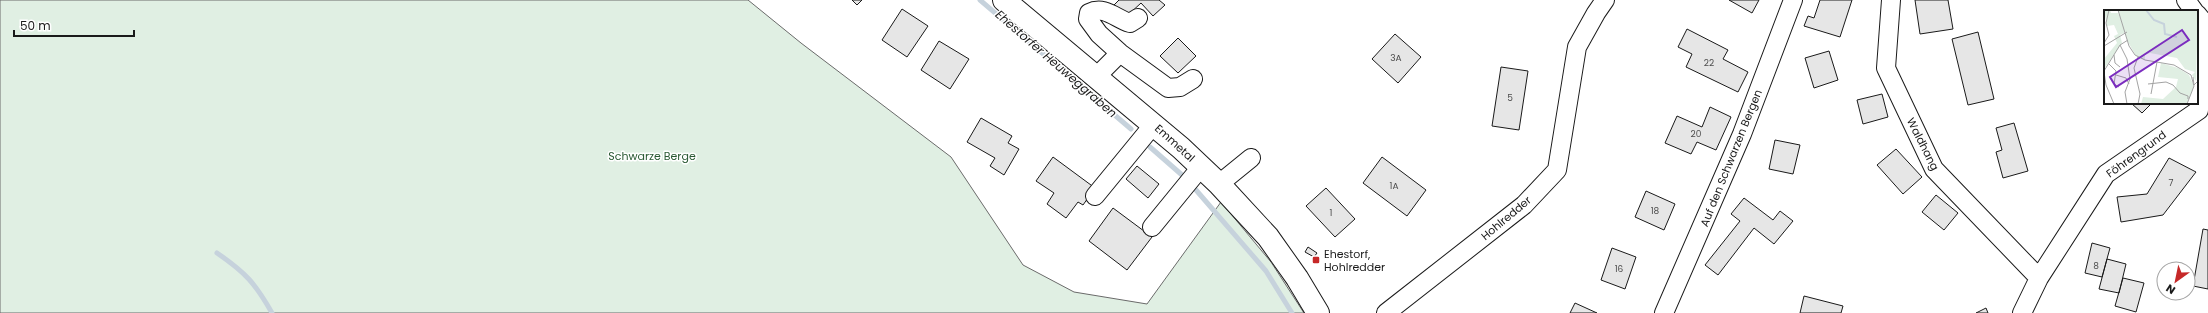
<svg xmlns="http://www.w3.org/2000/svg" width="2208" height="313" viewBox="0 0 2208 313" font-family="Poppins,sans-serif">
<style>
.green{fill:#e0efe3;stroke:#6a6a6a}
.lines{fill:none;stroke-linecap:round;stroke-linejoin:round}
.stream{stroke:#c6d2dc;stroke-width:5}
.building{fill:#e6e6e6;stroke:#1a1a1a}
.minor-casing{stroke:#1a1a1a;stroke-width:20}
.major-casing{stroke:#1a1a1a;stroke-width:24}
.minor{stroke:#fff;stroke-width:18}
.major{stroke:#fff;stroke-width:22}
.poi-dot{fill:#c62828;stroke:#fff;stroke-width:1.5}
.labels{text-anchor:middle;stroke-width:3;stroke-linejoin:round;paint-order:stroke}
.number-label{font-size:9px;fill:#4d4d4d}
.street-label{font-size:11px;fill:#1a1a1a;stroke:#fff}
.park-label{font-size:11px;fill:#2b5a34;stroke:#fff}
.poi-label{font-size:11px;fill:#1a1a1a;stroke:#fff;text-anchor:start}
.water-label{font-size:12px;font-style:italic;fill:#1a1a1a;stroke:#fff}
.inset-river{fill:none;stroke:#c6d2dc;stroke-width:2}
.inset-road{fill:none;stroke:#a3a3a3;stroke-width:1}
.view{fill:#7b2cbf;fill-opacity:0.15;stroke:#7b2cbf;stroke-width:2}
.inset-edge{fill:none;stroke:#1a1a1a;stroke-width:2}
</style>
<rect width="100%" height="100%" fill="#fff"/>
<path class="green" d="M 0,0 L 748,0 L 801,43 L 951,157 L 1023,265 L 1074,292 L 1147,304 L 1221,202 L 1271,262 L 1304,313 L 0,313 Z"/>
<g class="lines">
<path class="stream" d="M 980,0 L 1131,129
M 1150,147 L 1182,175
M 1196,190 L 1266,271 L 1292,313
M 217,253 C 246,273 255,283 272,313"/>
</g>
<path class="building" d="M 852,0 L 862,0 L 857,5 Z
M 1119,0 L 1159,0 L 1165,5 L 1153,16 L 1141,3 L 1128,15 L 1114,5 Z
M 1729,0 L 1759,0 L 1752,13 Z
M 1820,0 L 1852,0 L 1840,37 L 1804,26 L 1808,16 L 1814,18 Z
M 1915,0 L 1948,0 L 1953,29 L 1920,34 Z
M 902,9 L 928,26 L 907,57 L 882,40 Z
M 1687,29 L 1728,50 L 1723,59 L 1748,72 L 1738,92 L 1686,67 L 1692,54 L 1678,47 Z
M 1978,32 L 1994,99 L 1968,105 L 1952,39 Z
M 1395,34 L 1421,57 L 1398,83 L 1372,59 Z
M 1178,38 L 1196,56 L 1178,73 L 1160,56 Z
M 939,41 L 969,59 L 950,89 L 921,70 Z
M 1829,51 L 1838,80 L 1814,88 L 1805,58 Z
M 1501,67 L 1528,71 L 1519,130 L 1492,126 Z
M 1882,94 L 1888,117 L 1863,124 L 1857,100 Z
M 2131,103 L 2152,103 L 2142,113 Z
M 1710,107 L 1731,117 L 1716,150 L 1697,142 L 1691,154 L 1665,143 L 1677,116 L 1702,127 Z
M 981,118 L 1012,136 L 1008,143 L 1019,149 L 1004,175 L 990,166 L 995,158 L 967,142 Z
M 2014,123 L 2028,171 L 2003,178 L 1996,152 L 2002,150 L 1996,128 Z
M 1775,140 L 1800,145 L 1793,174 L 1769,169 Z
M 1896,149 L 1922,177 L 1903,194 L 1877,165 Z
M 1053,157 L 1095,188 L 1083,205 L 1078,202 L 1066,218 L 1047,204 L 1054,193 L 1036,181 Z
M 1382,157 L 1426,190 L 1407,216 L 1363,183 Z
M 2169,158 L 2196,172 L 2163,215 L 2121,222 L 2117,197 L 2147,194 Z
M 1137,166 L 1159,184 L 1148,198 L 1126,179 Z
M 1326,188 L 1355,219 L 1335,237 L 1306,206 Z
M 1646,191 L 1675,204 L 1664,230 L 1635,217 Z
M 1936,195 L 1958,213 L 1944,230 L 1922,212 Z
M 1744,198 L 1773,220 L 1780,211 L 1793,221 L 1774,244 L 1754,228 L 1718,275 L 1705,265 L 1740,221 L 1731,214 Z
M 1113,208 L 1152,237 L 1127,270 L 1089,241 Z
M 2203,229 L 2208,230 L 2208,289 L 2193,286 Z
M 2092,243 L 2110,248 L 2102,277 L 2085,273 Z
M 1308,247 L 1317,253 L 1314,257 L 1305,252 Z
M 1612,248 L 1636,257 L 1625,289 L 1601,280 Z
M 2107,259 L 2126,264 L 2119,293 L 2099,289 Z
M 2123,278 L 2144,283 L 2136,312 L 2115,306 Z
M 1804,296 L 1843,306 L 1841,313 L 1800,313 Z
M 1575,303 L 1597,313 L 1570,313 Z
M 1986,308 L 1988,313 L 1976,313 Z"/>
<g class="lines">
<g class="minor-casing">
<path id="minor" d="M 1891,0 L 1886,68 L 1934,169 L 2039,278
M 2186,0 L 2194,11
M 1138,18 L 1130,23 C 1116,19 1105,5 1089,13 L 1088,19 L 1099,34 L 1120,53 L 1168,88 L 1180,87 L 1193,79
M 1097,76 L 1120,53
M 1219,184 L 1251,158
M 1095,196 L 1154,124
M 1152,227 L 1201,167
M 1386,313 L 1524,205 L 1557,170 L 1577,47 L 1596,13 L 1605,0
M 1664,313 L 1742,134 L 1793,0
M 2022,313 L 2039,278 L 2106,174 L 2199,110 L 2201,19 L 2197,14"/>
</g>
<g class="major-casing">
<path id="major" d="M 1004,0 L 1181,148 L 1219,184 L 1268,237 L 1297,278 L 1318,313"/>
</g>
<use href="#minor" class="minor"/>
<use href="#major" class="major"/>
</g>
<rect class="poi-dot" x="1312" y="256" width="8" height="8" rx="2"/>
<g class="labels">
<g class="number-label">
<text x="1396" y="61">3A</text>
<text x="1709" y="66">22</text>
<text x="1510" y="101">5</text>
<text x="1696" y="137">20</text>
<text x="2171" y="186">7</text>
<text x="1394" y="189">1A</text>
<text x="1655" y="214">18</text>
<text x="1331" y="216">1</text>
<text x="2096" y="269">8</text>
<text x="1619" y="272">16</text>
</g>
<g class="street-label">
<text transform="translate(1175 143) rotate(42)" y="4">Emmetal</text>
<text transform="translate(1923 144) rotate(63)" y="4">Waldhang</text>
<text transform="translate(2136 154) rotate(-36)" y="4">Föhrengrund</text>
<text transform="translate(1731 158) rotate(-68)" y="4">Auf den Schwarzen Bergen</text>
<text transform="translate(1506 218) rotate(-40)" y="4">Hohlredder</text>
</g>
<g class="park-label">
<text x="652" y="160">Schwarze Berge</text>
</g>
<g class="poi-label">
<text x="1324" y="258">Ehestorf,<tspan x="1324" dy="13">Hohlredder</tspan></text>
</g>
<g class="water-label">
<text transform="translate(1056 64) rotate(41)" y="4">Ehestorfer Heuweggraben</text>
</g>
</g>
<g transform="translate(2104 10)">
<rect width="94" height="94" fill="#fff"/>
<path d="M 0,0 L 6,0 L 7,3 L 14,3 L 22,22 L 16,25 L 18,33 L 0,59 L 0,49 L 13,33 L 10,26 L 14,24 L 10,15 L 3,16 ZM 14,0 L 94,0 L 92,71 L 88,65 L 91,62 L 81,59 L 73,48 L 46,43 L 41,45 L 41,50 L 32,46 L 24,32 ZM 57,53 L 74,58 L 85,65 L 90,76 L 83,94 L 37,94 L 39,87 L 59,89 L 72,77 L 74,69 L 54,67 Z" fill="#e0efe3"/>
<path class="inset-river" d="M 42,0 L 50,10 L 60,14 L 61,24 L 73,27"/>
<path class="inset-road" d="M 14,0 L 25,36 L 31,45 L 41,50 L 70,55 L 87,65 L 90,76 L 83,94M 0,33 L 5,25 L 2,13 L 5,0M 16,35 L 23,49 L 26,69 L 21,82 L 23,94M 0,36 L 23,22M 10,45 L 11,53 L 16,57M 34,47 L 30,58 L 36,84 L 34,94M 5,54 L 12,61 L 10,74 L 15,77M 0,61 L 16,35 L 24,30M 0,62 L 2,75 L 10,94M 12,65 L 22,68 L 25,74M 89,67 L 90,75 L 93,72M 44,74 L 62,72 L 69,75 L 76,83 L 84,86 L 84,89M 47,84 L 53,52"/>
<path class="view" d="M 78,20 L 85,30 L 12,77 L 6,67 Z"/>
<rect width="94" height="94" class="inset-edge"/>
</g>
<g transform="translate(2176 281) rotate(213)"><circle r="19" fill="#ffffff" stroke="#a3a3a3"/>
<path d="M0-3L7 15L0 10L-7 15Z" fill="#c62828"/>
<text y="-6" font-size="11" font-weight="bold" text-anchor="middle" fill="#1a1a1a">N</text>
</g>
<path d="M14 30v6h120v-6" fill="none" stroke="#1a1a1a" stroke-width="2"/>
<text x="20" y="30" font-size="12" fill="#1a1a1a" stroke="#ffffff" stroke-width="3" paint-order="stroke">50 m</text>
</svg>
